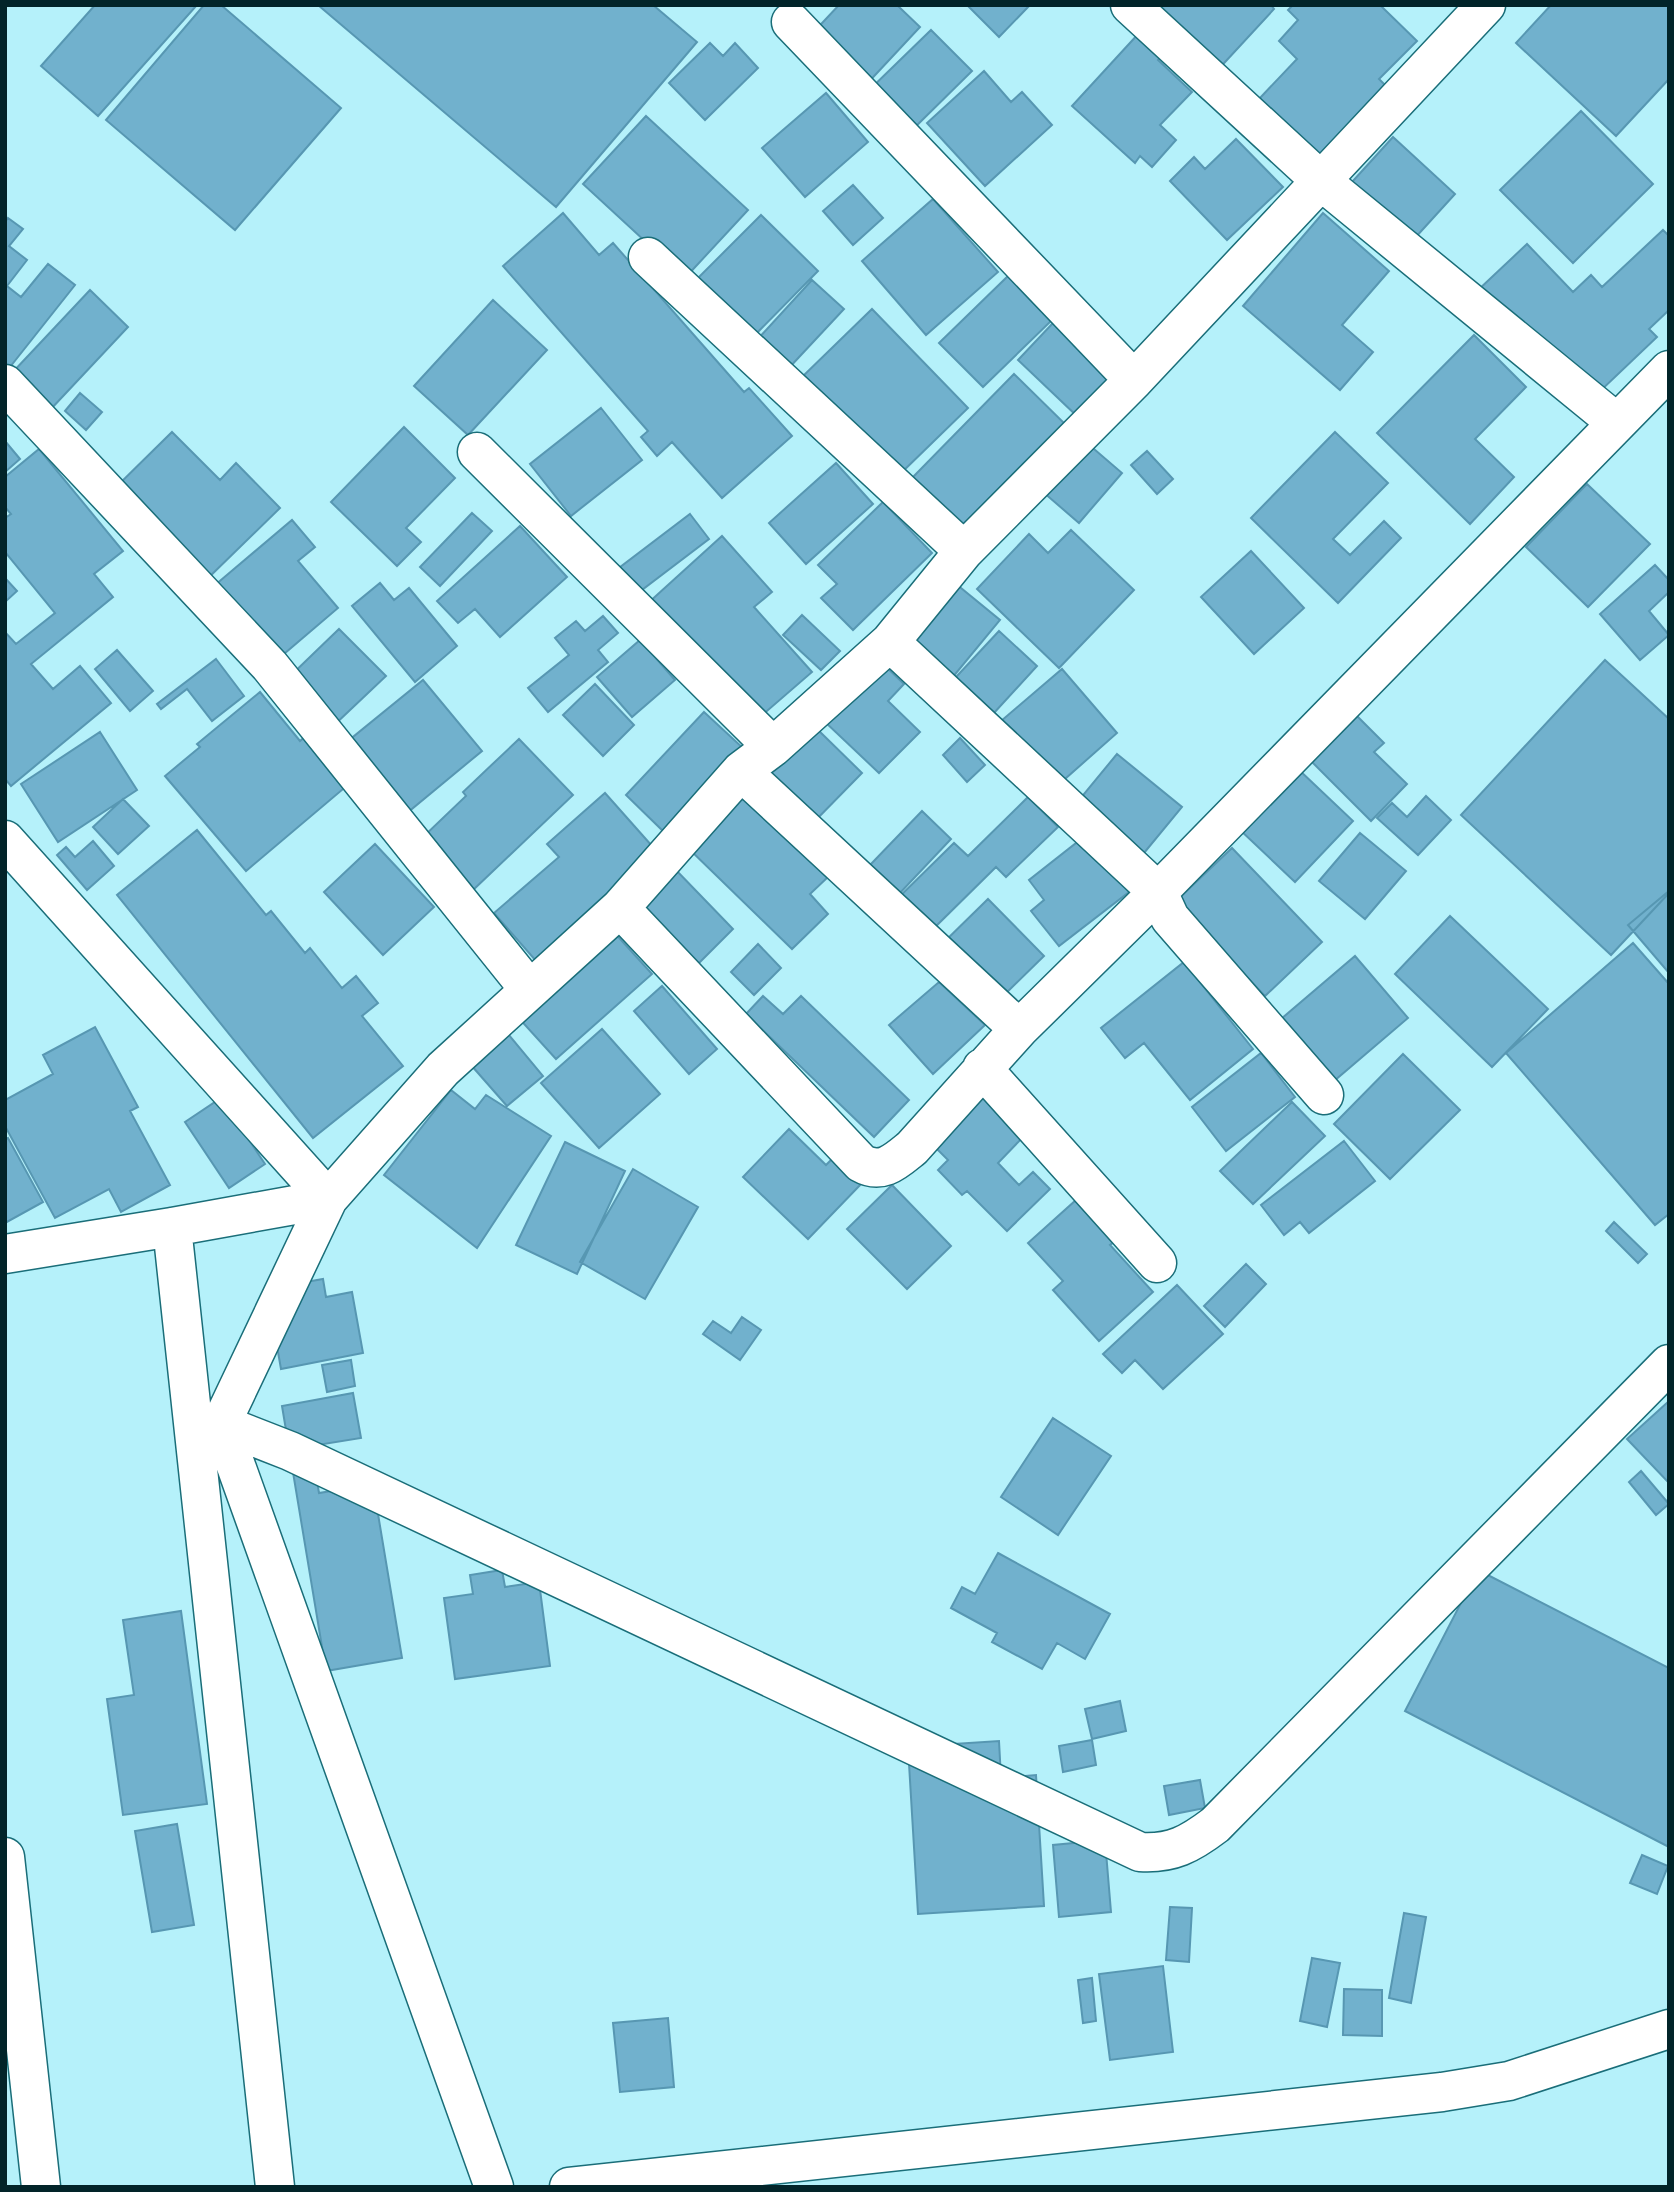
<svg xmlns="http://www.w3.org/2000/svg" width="1674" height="2192" viewBox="0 0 1674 2192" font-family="Helvetica,sans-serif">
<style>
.building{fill:#71b1cd;stroke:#5797b2;stroke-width:2}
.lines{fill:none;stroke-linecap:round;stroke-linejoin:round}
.minor-casing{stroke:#1a6e79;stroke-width:41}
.minor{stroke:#fff;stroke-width:38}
</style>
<rect width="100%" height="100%" fill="#b5f1fa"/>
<path class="building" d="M 95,5 L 197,5 L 98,116 L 41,66 Z
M 204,5 L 221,5 L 341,108 L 235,230 L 106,120 Z
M 318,5 L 653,5 L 697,42 L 556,207 Z
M 839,5 L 897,5 L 920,27 L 863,88 L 808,38 Z
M 967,5 L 1030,5 L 999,37 Z
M 1140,5 L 1271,5 L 1274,9 L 1214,74 Z
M 1293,5 L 1380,5 L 1417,41 L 1379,79 L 1391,91 L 1323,161 L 1259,99 L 1297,59 L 1279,41 L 1298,20 L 1288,10 Z
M 1551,5 L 1669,5 L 1669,79 L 1616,136 L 1516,43 Z
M 931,30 L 972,71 L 905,137 L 864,95 Z
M 1140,32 L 1164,54 L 1158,60 L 1192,92 L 1160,125 L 1176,140 L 1152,167 L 1140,156 L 1135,163 L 1072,106 Z
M 710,43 L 723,56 L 735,43 L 758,68 L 705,120 L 669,83 Z
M 984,71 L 1011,102 L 1022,92 L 1052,125 L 985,186 L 927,123 Z
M 826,93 L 868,142 L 805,197 L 762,148 Z
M 1581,111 L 1653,184 L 1573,263 L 1500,190 Z
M 646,116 L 748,210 L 685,278 L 583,184 Z
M 1393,137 L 1455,194 L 1414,239 L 1352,182 Z
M 1236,139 L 1283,187 L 1227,240 L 1170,181 L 1194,157 L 1205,169 Z
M 853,185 L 883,218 L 853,245 L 823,211 Z
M 933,199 L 998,272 L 926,335 L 862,261 Z
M 563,213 L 599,255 L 613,243 L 744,392 L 749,388 L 792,436 L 722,498 L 672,442 L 657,456 L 641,437 L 648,431 L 503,266 Z
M 1323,213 L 1389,271 L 1342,325 L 1373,352 L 1340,390 L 1243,306 Z
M 761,215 L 818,271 L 750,340 L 693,283 Z
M 8,218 L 23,229 L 9,246 L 27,260 L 7,286 L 21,297 L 48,264 L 75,285 L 10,367 L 5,364 L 5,222 Z
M 1663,230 L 1669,236 L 1669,310 L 1649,329 L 1657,337 L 1594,397 L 1476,292 L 1527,244 L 1573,292 L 1591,275 L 1602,287 Z
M 1008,276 L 1051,321 L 983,387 L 939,343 Z
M 812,280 L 844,309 L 787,370 L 756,341 Z
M 90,290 L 128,327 L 50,410 L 11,374 Z
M 493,300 L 547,350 L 468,435 L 414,386 Z
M 872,309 L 968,408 L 898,476 L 802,377 Z
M 1053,323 L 1115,381 L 1079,418 L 1018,360 Z
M 1474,335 L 1526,387 L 1475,439 L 1514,477 L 1470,524 L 1377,433 Z
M 1014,374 L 1068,427 L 967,531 L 912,478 Z
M 80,393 L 102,412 L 86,430 L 65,411 Z
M 601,408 L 642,460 L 571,516 L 530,464 Z
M 404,427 L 455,478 L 406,528 L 421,542 L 397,566 L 331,502 Z
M 172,432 L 220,480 L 236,463 L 280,508 L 203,583 L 112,491 Z
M 1335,432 L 1388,483 L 1333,539 L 1350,555 L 1384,521 L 1401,538 L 1338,603 L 1251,518 Z
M 5,441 L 20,459 L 5,472 Z
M 1087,443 L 1122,473 L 1079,523 L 1043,492 Z
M 39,449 L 123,551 L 94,574 L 113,597 L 31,664 L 53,689 L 80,666 L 111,703 L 11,786 L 5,779 L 5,632 L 16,644 L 55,613 L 5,552 L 5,518 L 11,514 L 5,507 L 5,477 Z
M 1147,451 L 1173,479 L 1157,494 L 1131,465 Z
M 836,463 L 873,504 L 806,564 L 769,523 Z
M 1587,484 L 1650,544 L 1588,607 L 1526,547 Z
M 883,502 L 932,553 L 853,630 L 821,598 L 837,584 L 818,565 Z
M 472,513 L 492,531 L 440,586 L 420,567 Z
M 690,514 L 709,539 L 630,599 L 611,574 Z
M 292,520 L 315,547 L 298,561 L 338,608 L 278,659 L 215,585 Z
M 520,526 L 567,577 L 500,637 L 475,609 L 458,623 L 437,601 Z
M 1071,530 L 1134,590 L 1059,668 L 977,589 L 1029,534 L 1048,553 Z
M 722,536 L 772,592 L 754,607 L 812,672 L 760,717 L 647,604 Z
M 1251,551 L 1304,608 L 1254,654 L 1201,597 Z
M 1655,565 L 1669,580 L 1669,592 L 1649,611 L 1669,635 L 1640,660 L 1600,614 Z
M 5,578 L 17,591 L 5,602 Z
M 950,579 L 1000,620 L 952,678 L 903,638 Z
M 380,583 L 394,600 L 409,588 L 457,646 L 415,682 L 352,606 Z
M 802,615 L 840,651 L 821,670 L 783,635 Z
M 603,616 L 618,633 L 598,650 L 608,662 L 548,712 L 528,688 L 569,655 L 555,638 L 576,621 L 585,631 Z
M 339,629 L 386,676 L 331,728 L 285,681 Z
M 999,631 L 1037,666 L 982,726 L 943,691 Z
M 640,640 L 675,680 L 632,717 L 597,677 Z
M 117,650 L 153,691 L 130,711 L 95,669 Z
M 216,659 L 244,696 L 212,721 L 187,689 L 161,709 L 157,704 Z
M 1605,660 L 1669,719 L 1669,893 L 1611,955 L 1461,815 Z
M 881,662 L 904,684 L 888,701 L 920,732 L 879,773 L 824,721 Z
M 1062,669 L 1117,733 L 1057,786 L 1001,721 Z
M 423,680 L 482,751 L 407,813 L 348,741 Z
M 595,684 L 634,725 L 603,756 L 563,715 Z
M 260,692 L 300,741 L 307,735 L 349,784 L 246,871 L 165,776 L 200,747 L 197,744 Z
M 704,712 L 744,749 L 665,833 L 626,795 Z
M 1354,713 L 1384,743 L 1374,752 L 1407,784 L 1371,821 L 1309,759 Z
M 814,726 L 862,773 L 808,828 L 759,781 Z
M 100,732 L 137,790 L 58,842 L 21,784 Z
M 960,738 L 985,765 L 967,782 L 943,755 Z
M 519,739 L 573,795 L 472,891 L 422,838 L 466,796 L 463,792 Z
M 1117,754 L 1182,807 L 1144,853 L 1079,800 Z
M 1297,768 L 1353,821 L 1295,882 L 1239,829 Z
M 605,793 L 660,855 L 537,962 L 494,913 L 559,857 L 547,844 Z
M 741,795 L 829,876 L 810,894 L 828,914 L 792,949 L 687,847 Z
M 1426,796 L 1451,820 L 1418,855 L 1377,818 L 1392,803 L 1407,817 Z
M 1028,797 L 1058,827 L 1006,877 L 996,867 L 925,937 L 893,903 L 954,843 L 968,856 Z
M 123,799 L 149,826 L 118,854 L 93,827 Z
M 922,811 L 951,839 L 899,894 L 870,865 Z
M 197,830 L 266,915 L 271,911 L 305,953 L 310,948 L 342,988 L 356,976 L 378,1003 L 362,1016 L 403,1066 L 313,1138 L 117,895 Z
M 1360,833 L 1406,871 L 1365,919 L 1319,881 Z
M 1085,836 L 1129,892 L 1059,946 L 1031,911 L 1044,900 L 1029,880 Z
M 93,841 L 114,866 L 87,890 L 57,855 L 66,847 L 75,857 Z
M 375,844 L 434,907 L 383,955 L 324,892 Z
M 1232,848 L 1322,942 L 1265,996 L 1175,902 Z
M 674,868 L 733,929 L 691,971 L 631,910 Z
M 1669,891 L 1669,973 L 1628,925 Z
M 988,899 L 1044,956 L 996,1003 L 940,946 Z
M 1450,916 L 1548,1009 L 1492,1067 L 1395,974 Z
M 612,930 L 652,974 L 556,1059 L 516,1015 Z
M 1633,943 L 1669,984 L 1669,1214 L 1655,1225 L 1506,1053 Z
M 758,944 L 781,968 L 754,995 L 731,972 Z
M 1355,956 L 1408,1018 L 1334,1081 L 1281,1019 Z
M 1184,962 L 1253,1049 L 1190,1100 L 1144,1043 L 1125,1058 L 1101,1028 Z
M 939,982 L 985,1025 L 933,1074 L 889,1025 Z
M 662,986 L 717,1049 L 689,1074 L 634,1011 Z
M 763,996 L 783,1014 L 801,996 L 909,1100 L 874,1137 L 746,1014 Z
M 95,1027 L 138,1107 L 130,1111 L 170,1185 L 121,1212 L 109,1189 L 55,1218 L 5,1126 L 5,1100 L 53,1074 L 43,1055 Z
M 602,1029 L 660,1094 L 599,1148 L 541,1083 Z
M 508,1034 L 543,1076 L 507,1106 L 471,1065 Z
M 1261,1053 L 1295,1097 L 1226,1151 L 1192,1107 Z
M 1403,1054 L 1460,1110 L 1390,1179 L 1334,1124 Z
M 979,1089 L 1025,1135 L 998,1163 L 1019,1185 L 1033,1172 L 1050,1189 L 1007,1231 L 967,1191 L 962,1195 L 938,1170 L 948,1160 L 927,1139 Z
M 451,1090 L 475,1109 L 486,1095 L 551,1136 L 477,1248 L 384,1175 Z
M 221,1098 L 265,1164 L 229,1188 L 185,1122 Z
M 1292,1102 L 1325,1136 L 1253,1204 L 1220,1171 Z
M 789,1129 L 826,1165 L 837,1154 L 864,1181 L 808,1239 L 743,1177 Z
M 8,1138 L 43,1202 L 5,1223 L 5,1139 Z
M 1344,1141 L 1375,1181 L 1309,1233 L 1300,1222 L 1284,1235 L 1261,1205 Z
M 565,1142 L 625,1171 L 577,1274 L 516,1245 Z
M 633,1169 L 698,1207 L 645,1299 L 580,1262 Z
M 892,1185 L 951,1246 L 907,1289 L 847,1229 Z
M 1076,1200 L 1114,1242 L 1110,1245 L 1153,1292 L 1099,1341 L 1053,1290 L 1063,1281 L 1028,1243 Z
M 1614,1222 L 1647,1254 L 1638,1263 L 1606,1231 Z
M 1246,1264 L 1266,1284 L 1225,1327 L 1204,1306 Z
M 323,1279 L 326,1297 L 352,1292 L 363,1353 L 281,1369 L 267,1289 Z
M 1177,1285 L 1223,1334 L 1163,1389 L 1135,1360 L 1122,1373 L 1103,1354 Z
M 742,1317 L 761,1330 L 740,1360 L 703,1334 L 713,1321 L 731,1333 Z
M 351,1360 L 355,1386 L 327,1392 L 322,1365 Z
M 353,1393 L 361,1438 L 311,1446 L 319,1493 L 373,1484 L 402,1658 L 326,1671 L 282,1406 Z
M 1669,1401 L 1669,1483 L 1627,1439 Z
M 1053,1418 L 1111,1456 L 1058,1535 L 1001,1497 Z
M 1641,1471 L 1669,1504 L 1656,1515 L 1629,1482 Z
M 998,1553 L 1110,1614 L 1085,1659 L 1057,1643 L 1042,1669 L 992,1642 L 997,1633 L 951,1608 L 962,1587 L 975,1594 Z
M 502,1570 L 505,1587 L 539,1582 L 550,1666 L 455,1679 L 444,1598 L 473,1594 L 470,1575 Z
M 1478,1570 L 1669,1668 L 1669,1847 L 1405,1711 Z
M 181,1611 L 207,1804 L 123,1815 L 107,1699 L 134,1695 L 123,1620 Z
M 1120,1701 L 1126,1731 L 1092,1739 L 1085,1709 Z
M 1092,1740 L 1096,1765 L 1063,1772 L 1059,1746 Z
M 999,1741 L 1001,1778 L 1036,1775 L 1044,1906 L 918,1914 L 908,1747 Z
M 1200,1780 L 1205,1808 L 1169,1815 L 1164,1786 Z
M 177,1824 L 194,1925 L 152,1932 L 135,1831 Z
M 1105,1840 L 1111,1912 L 1059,1917 L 1053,1845 Z
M 1642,1855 L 1668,1866 L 1657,1894 L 1630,1883 Z
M 1170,1907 L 1192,1908 L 1189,1962 L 1166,1960 Z
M 1404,1913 L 1426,1917 L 1411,2003 L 1389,1998 Z
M 1312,1958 L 1340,1963 L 1327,2027 L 1300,2021 Z
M 1163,1966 L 1173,2052 L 1110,2060 L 1099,1974 Z
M 1092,1978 L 1096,2021 L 1083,2023 L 1078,1980 Z
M 1344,1989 L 1382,1990 L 1382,2036 L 1343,2035 Z
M 668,2018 L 674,2087 L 620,2092 L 613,2023 Z"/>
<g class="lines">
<g class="minor-casing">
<path id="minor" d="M 1130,5 L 1320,180 L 1617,423
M 791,22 L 1134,380
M 648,257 L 964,551
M 5,384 L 270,666 L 529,989
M 477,452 L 773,747
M 890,642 L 1158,892 L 1170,918 L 1324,1095
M 741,771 L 1019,1029
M 5,840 L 328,1199 L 443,1069 L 620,908 L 741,771 L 773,747 L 890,642 L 964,551 L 1134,380 L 1486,5
M 620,908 L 861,1163 C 882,1175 896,1161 912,1148 L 1019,1029 L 1158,892 L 1669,370
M 982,1068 L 1157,1263
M 172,1227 L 275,2187
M 5,1254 L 172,1227 L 328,1199 L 221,1424 L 494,2187
M 221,1424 L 290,1451 L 1140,1852 C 1172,1854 1190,1844 1215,1825 L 1669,1364
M 5,1857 L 41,2187
M 569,2187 L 1442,2092 L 1509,2081 L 1669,2029"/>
</g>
<use href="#minor" class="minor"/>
</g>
<rect width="1674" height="2192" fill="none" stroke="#022429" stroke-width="14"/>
</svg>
